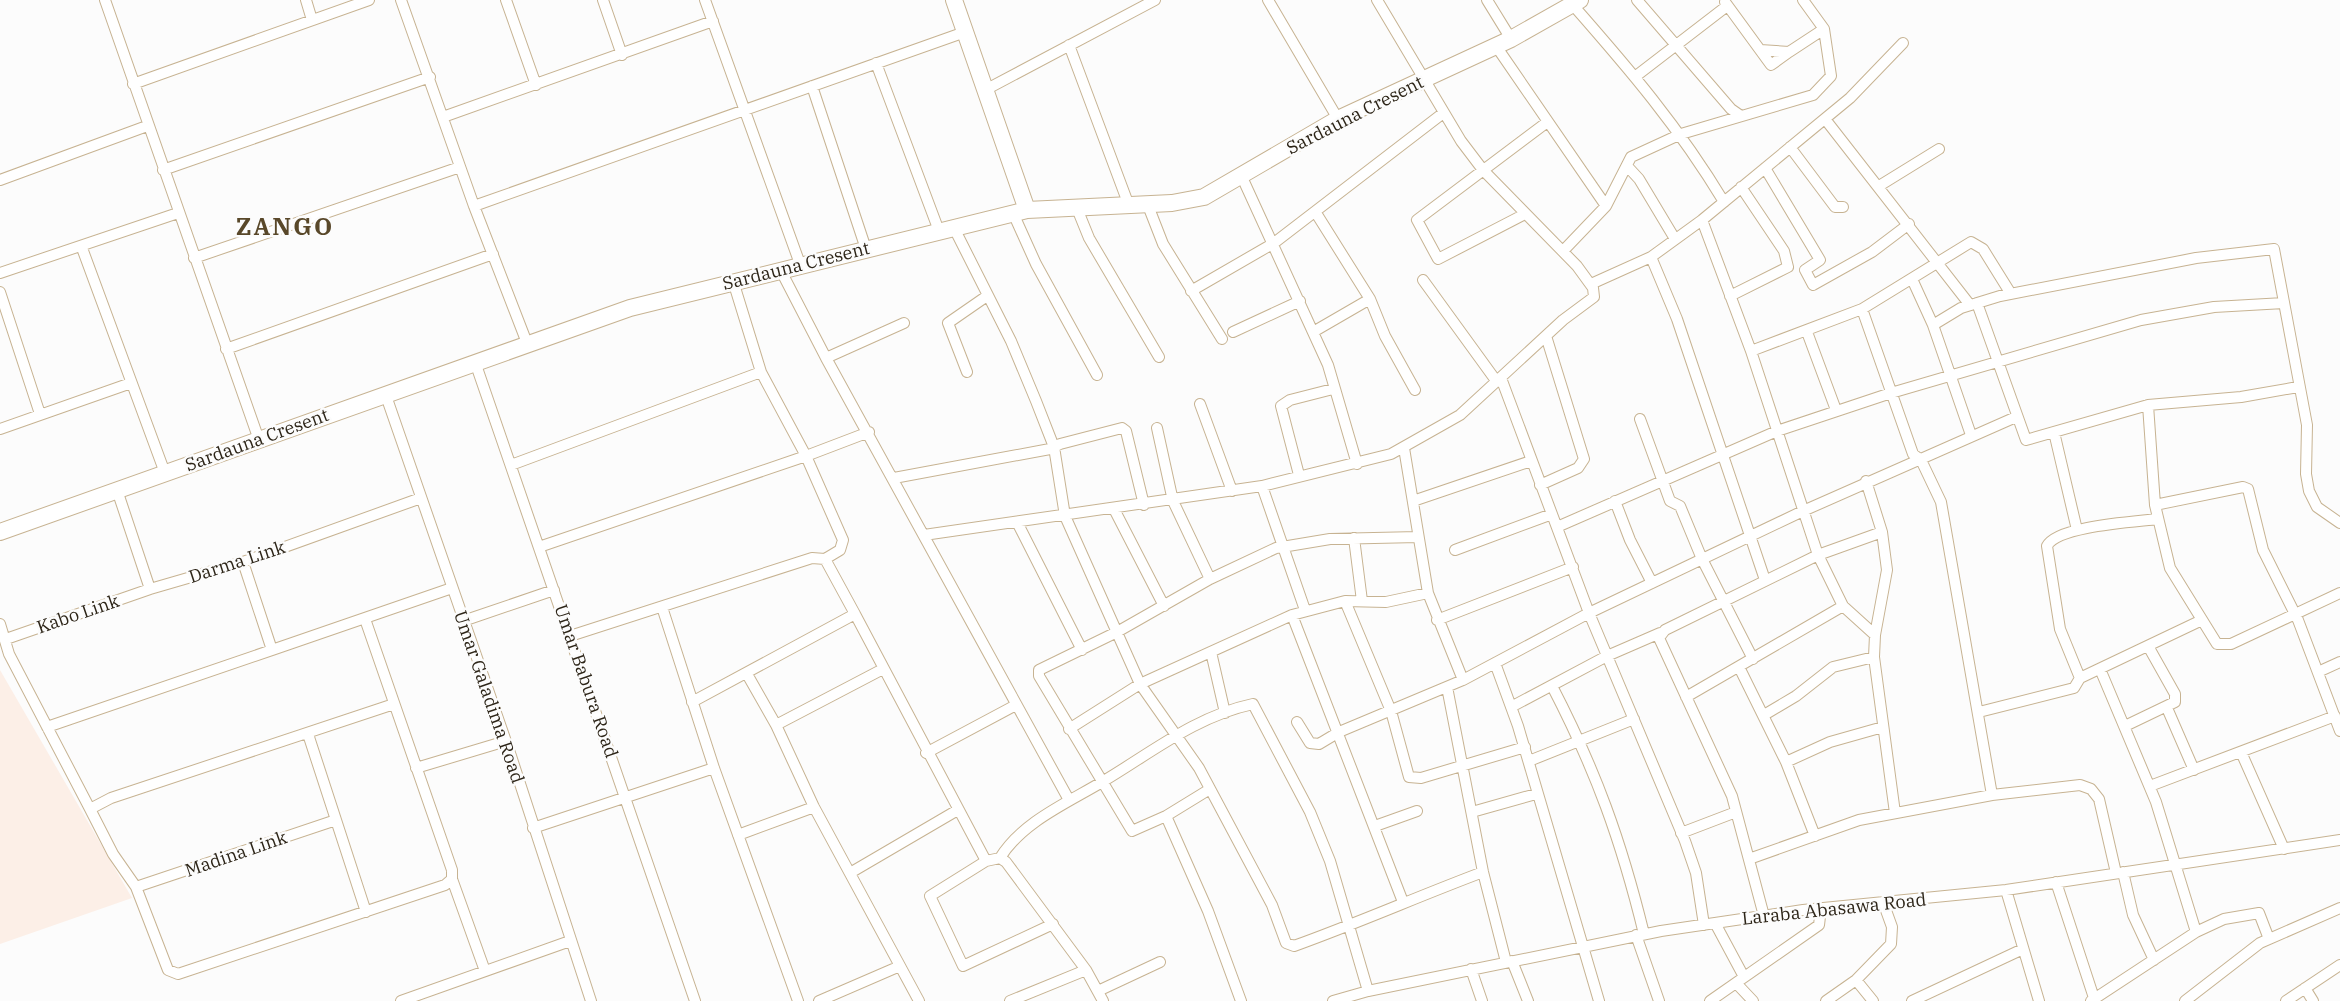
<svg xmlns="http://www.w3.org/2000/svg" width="2340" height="1001" viewBox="0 0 2340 1001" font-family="'IBM Plex Serif',serif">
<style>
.medical{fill:#fcefe7}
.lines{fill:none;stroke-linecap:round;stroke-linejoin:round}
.street-casing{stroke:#c7b392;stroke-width:12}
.secondary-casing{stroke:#c7b392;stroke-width:18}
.street{stroke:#fff;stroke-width:10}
.secondary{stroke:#fff;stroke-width:16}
.labels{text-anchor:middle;stroke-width:5;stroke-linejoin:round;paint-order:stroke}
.street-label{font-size:18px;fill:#2d2518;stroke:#fcfcfc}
.district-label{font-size:24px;font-weight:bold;letter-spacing:2px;fill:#59482a;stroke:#fcfcfc}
</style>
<rect width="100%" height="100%" fill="#fcfcfc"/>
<path class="medical" d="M 0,670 L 132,898 L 0,944 Z"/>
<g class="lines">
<g class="street-casing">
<path id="street" d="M 105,0 L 259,440
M 306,0 L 312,20
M 401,0 L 474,206 L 527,343
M 506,0 L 536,85
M 603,0 L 622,55
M 705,0 L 800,264
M 1268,0 L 1338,119
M 1487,0 L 1511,39
M 1637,0 L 1731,109 L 1741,116
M 1725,2 L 1771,65 L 1789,52
M 1572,4 C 1630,70 1678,126 1724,202
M 1069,45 L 1128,203
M 1496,46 L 1606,206
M 1760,50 L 1789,52 L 1824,29
M 876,63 L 939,231
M 1636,76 L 1727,6
M 133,84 L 369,0
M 812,86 L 866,249
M 987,89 L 1155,0
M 443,117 L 713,21
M 1825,119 L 1970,305
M 1790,147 L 1835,207 L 1843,207
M 1627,166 L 1639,179 L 1675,239
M 1765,168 L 1820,260 L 1805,270 L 1813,285 L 1872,252 L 1909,224
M 163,170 L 430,77
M 1241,175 L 1328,365 L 1357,464
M 0,180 L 147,126
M 1879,186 L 1939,149
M 1147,203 L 1163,244 L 1222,339
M 474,206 L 965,32
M 1076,206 L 1089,238 L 1159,357
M 1013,213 L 1036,264 L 1097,375
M 1316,213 L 1370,299 L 1385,336 L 1415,390
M 1525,214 L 1438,259 L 1417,220 L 1546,123
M 1702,220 L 1751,351 L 1818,555 L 1843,606 L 1875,635
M 954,228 L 1011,341 L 1036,401 L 1054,447 L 1065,516 L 1140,684 L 1199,768 L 1272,905 L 1286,943 L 1294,946 C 1358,923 1419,896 1483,872
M 82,248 L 165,473
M 1563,251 L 1606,206 L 1631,157 L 1681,134 L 1813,95 L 1831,76 L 1824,29 L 1803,0
M 194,258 L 460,167
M 780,269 L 826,358 L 1069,800
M 0,273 L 178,213
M 1912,279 L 1933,325 L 1971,435
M 1423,280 L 1497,382
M 733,281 L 761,372 L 806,456 L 869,432
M 1591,284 L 1651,257
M 1191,291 L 1274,243 L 1442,114
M 0,292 L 40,414
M 1730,296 L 1788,267 L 1784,251 L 1741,187
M 1977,303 L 2026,440 L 2148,405 L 2241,397 L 2298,387
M 1862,309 L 1913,454 L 1921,460 L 1941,502 L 1992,795
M 1933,325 L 1961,308 L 2000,296 L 2196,258 L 2274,249 L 2307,425 L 2306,474 L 2309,491 L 2317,507 L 2340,523
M 1233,332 L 1300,301
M 1313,332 L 1370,299
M 1807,332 L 1836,410
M 226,349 L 493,254
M 1751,351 L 1862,309 L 1971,242 L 1983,249 L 2011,294
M 826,358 L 904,323
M 475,362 L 695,1001
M 967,372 L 948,323 L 987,296
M 1501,378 L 1589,613 L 1685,841 L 1696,873 L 1704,925
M 385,393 L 511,756 L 591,1001
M 1200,404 L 1232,491
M 2148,405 L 2155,505 L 2170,568 L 2217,644 L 2231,644 L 2340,593
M 1640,419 L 1670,501 L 1680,506 L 1702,559 L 1753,659
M 1157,428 L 1173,501 L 1210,579
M 0,429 L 131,383
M 2054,432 L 2077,530
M 1404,448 L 1428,593 L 1463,680
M 511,465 L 761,372
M 1299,475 L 1281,406 L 1290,400 L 1333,389
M 894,478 L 1050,449 L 1060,444 L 1122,428 L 1126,431 L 1144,505
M 1866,481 L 1882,532 L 1887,570 L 1875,635 L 1874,657 L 1895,813
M 1540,485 L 1578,468 L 1584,459 L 1546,336
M 1262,486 L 1305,610
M 117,490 L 150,589 L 243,562 L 421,498
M 1413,501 L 1531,461
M 1615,501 L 1630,540 L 1652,583
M 2155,505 L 2243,487 L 2248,489 L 2263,550 L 2298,620 L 2340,731
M 1114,509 L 1164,606
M 1017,522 L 1082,650
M 1557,527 L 1777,431 L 1891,393 L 2141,320 L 2214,307 L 2284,303
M 924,535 L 1262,486 L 1391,454 L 1460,415 L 1563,320 L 1594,297 L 1593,288 L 1577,266 L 1483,170 L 1461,141 L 1377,0
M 1354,538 L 1362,601
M 539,547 L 806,456 L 843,540 L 840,550 L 825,559 L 812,558 L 570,636
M 1455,550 L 1552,514
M 243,562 L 272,650 L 452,588
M 1765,580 L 1677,319 L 1651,257 L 1702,220 L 1850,98 L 1903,43
M 1345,601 L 1391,711 L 1409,777 L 1421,778 L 1525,747
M 662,607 L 714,768 L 798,1001
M 855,614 L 986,861
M 1292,615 L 1403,902
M 365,619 C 394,703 423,787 452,870 L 452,879 L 445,885 L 178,974 L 168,970 L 136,887 L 113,854 L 90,809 L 111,798 L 394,704
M 1437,620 L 1573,567
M 463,621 L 554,590
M 0,624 L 9,654 L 90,809
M 6,639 L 150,589
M 1211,652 L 1225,713
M 1495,663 L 1518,726 L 1599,1001
M 1739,667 L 1786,762 L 1815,836
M 2100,669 L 2156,802 L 2196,932
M 2318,672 L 2340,662
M 747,674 L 776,725 L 814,807 L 919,1001
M 2080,678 L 2060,629 L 2047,546 C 2057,526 2134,522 2158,519
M 1552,686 C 1596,771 1621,840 1644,934
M 1447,687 L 1483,872 L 1506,962
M 1686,697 L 1843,606
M 692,702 L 855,614 L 825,559
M 1511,707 L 1607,656 L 1660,633
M 2167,708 L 2194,770
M 1979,712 L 2074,688 L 2080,678 L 2202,620
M 1764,715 L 1796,696 L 1833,667 L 1874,657
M 1297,722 L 1310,743 L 1319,744 L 1339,732 L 1463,680 L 1589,613 L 1803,511 L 2016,417
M 776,725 L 883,669
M 2125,726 L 2175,702 L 2175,694 L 2148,646
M 47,727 L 272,650
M 1069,729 L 1140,684 L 1292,615 L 1345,601 L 1386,602 L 1428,593
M 308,734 L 366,912
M 2241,752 L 2284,849
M 926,753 L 1016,705
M 1529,761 L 1634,719
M 1786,762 L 1830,742 L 1883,727
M 416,768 L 506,741
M 2150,786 L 2335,716
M 1210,789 L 1166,816 L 1132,831 L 1039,676 L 1039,670 L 1117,632 L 1210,579 L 1276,548 L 1330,539 L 1418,537
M 1472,812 L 1536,794
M 1166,816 L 1208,911 L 1241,1001
M 1375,826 L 1417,811
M 533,828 L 714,768
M 1681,833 L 1736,812
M 738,835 L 814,807
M 1000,858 C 1022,822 1067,803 1102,782 C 1151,753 1196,716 1253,704 L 1310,812 L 1330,861 L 1368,991
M 1749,859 L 1859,820 L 1992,795 L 2080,785 L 2091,789 L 2099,799 L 2116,873
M 2123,872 L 2133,915 L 2154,960
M 850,873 L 956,811
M 452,879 L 485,971
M 2056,882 L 2094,998
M 136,887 L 336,820
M 2006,890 L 2039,1001
M 1764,916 L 1732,796 L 1659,638 L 1665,630 L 1818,555 L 1882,532
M 1715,923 L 1744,977
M 1636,935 L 1659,1001
M 1512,961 L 1528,1001
M 1471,969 L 1482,1001
M 1086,970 L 1103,1001
M 1856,980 L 1873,1001
M 1736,983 L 1753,1001
M 2305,988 L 2313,1001
M 1098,991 L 1160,962
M 401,1001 L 570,941
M 819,1001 L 900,966
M 1010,1001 L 1086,970 L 1006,862 L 1000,858 L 986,861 L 930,896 L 963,966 L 1053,924
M 1333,1001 L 1368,991 L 1661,931 L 1803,910 L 2006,890 L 2340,840
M 1710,1001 L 1819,925 L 1821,908
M 1826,1001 L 1856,980 L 1891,944 L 1892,927 L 1883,902
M 1912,1001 L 2023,949
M 2091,1001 L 2196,932 L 2224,919 L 2259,913 L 2269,939
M 2185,1001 L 2260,943 L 2340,908
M 2286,1001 L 2340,965"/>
</g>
<g class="secondary-casing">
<path id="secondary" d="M 954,0 L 1027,210
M 0,532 L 630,308 L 1027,210 L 1172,203 L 1204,197 L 1338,119 L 1511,39 L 1580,0"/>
</g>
<use href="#street" class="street"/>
<use href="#secondary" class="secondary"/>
</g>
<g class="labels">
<g class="street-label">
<text transform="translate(1355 115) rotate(-27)" y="6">Sardauna Cresent</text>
<text transform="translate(796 266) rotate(-14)" y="6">Sardauna Cresent</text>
<text transform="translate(257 440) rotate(-20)" y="6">Sardauna Cresent</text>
<text transform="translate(237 562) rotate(-18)" y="6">Darma Link</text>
<text transform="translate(78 614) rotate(-19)" y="6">Kabo Link</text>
<text transform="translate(586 681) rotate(71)" y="6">Umar Babura Road</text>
<text transform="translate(489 697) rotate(71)" y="6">Umar Galadima Road</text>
<text transform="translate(236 854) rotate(-19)" y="6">Madina Link</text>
<text transform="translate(1834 909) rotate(-6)" y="6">Laraba Abasawa Road</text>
</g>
<g class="district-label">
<text x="285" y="235">ZANGO</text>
</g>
</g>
</svg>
